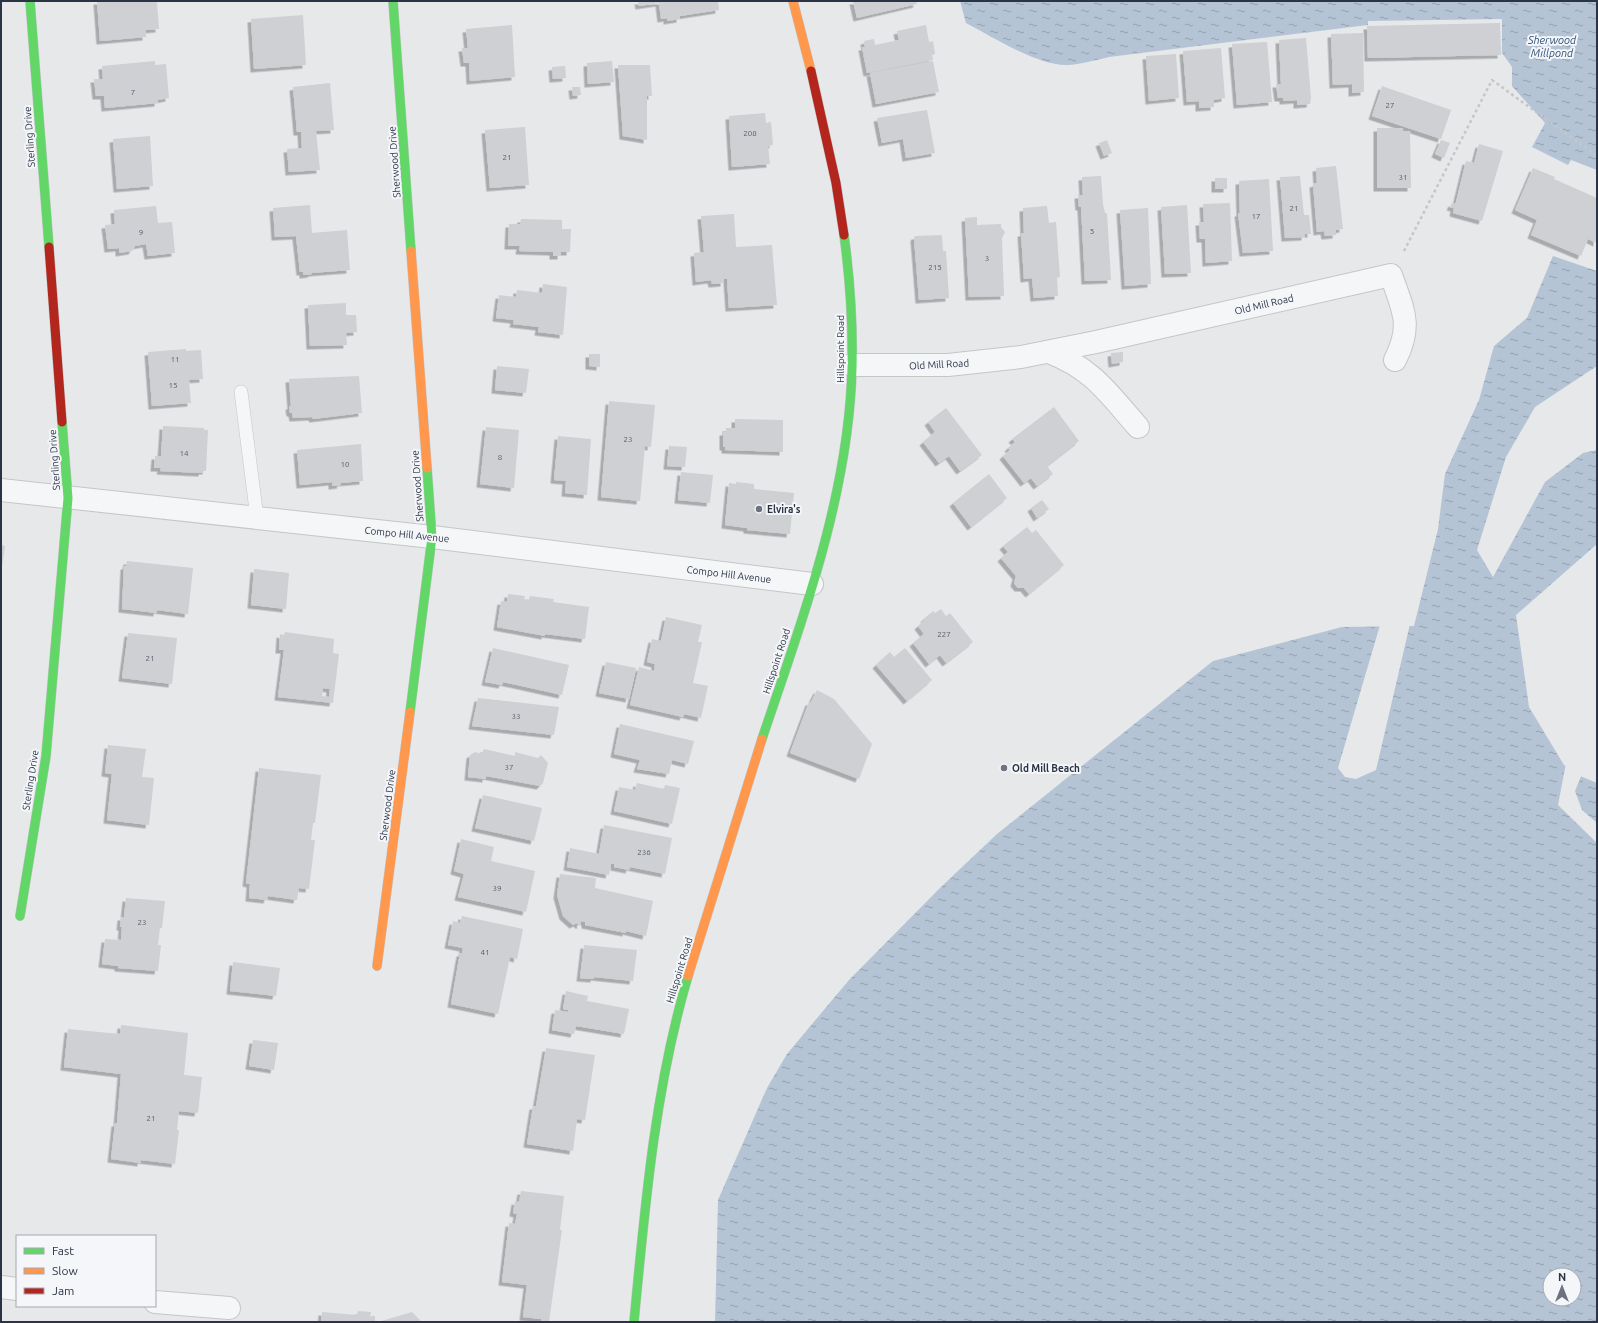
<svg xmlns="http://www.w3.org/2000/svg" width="1598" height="1323" viewBox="0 0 1598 1323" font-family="Ubuntu,sans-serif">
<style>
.water{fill:url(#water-ripples);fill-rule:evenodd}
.pier{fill:#e6e8ea}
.building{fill:#ced0d3;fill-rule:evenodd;filter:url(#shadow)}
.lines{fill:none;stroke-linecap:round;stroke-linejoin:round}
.lane-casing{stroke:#c4c6c8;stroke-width:14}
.street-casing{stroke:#c4c6c8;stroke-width:24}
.fast-casing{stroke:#c4c6c8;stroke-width:10}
.slow-casing{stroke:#c4c6c8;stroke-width:10}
.jam-casing{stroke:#c4c6c8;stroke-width:10}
.path{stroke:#c5c6ca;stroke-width:2.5;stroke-dasharray:3 3;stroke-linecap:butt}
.lane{stroke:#f5f6f7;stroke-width:13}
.street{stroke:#f5f6f7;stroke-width:22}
.fast{stroke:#63d668;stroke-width:9}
.slow{stroke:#ff974d;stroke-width:9}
.jam{stroke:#b3261e;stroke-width:9}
.poi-dot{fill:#6c737f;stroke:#f4f6f9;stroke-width:1.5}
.labels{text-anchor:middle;stroke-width:4;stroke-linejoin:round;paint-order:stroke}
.number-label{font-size:8px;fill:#545c69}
.street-label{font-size:10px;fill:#2b3445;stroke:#f4f6f9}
.poi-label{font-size:10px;font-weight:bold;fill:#2b3445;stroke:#f4f6f9;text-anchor:start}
.water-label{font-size:11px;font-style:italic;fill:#34527a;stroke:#f4f6f9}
</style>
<defs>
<pattern id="water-ripples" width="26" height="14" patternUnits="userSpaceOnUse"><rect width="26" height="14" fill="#b4c4d5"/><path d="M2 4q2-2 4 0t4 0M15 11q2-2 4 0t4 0" fill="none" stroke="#93a0af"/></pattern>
<filter id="shadow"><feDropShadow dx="-3.5" dy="3.5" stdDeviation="0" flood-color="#0004"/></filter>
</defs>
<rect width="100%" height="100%" fill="#e6e8ea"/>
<path class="water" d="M 960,1 L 1597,1 L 1597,170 L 1571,160 L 1568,165 L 1532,147 L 1545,123 L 1512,86 L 1512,67 L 1502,53 L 1502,19 L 1368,21 L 1368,25 L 1109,57 C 1096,60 1082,64 1069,65 C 1039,67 993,37 966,23 Z
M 1553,256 L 1597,271 L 1597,366 L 1535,407 L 1506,457 L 1477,550 L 1493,577 L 1545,482 L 1583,453 L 1597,450 L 1597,544 L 1516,615 L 1529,707 L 1564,765 L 1580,776 L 1597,783 L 1597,1322 L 715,1322 L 718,1200 L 767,1088 L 787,1054 L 849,980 L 942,886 L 997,834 L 1213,661 L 1342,627 L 1414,626 L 1438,529 L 1445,474 L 1479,400 L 1494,346 L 1527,318 ZM 1550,1275 L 1574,1275 L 1574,1299 L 1550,1299 Z"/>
<path class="pier" d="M 1410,624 L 1376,770 L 1356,779 L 1345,777 L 1338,768 L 1380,625 Z
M 1566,763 L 1582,774 L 1575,791 L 1582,810 L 1597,823 L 1597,843 L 1558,805 Z"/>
<path class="building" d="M 97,1 L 157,2 L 159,29 L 146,30 L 146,37 L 100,41 Z
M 638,1 L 718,1 L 719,10 L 680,16 L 680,19 L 667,21 L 667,18 L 661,19 L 659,3 L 639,6 Z
M 853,1 L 916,1 L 917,4 L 857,18 Z
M 303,15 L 306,65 L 254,69 L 251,19 Z
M 1500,23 L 1501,55 L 1368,58 L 1367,26 Z
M 512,25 L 515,77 L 470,81 L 469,63 L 464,63 L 462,48 L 468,48 L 466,29 Z
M 926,25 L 929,42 L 933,41 L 935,54 L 932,55 L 933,60 L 867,73 L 862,47 L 865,47 L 864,41 L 874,39 L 875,45 L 899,40 L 897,31 Z
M 1363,33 L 1364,92 L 1352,93 L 1352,84 L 1333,85 L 1331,34 Z
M 1306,38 L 1311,98 L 1310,104 L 1297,105 L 1297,100 L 1283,101 L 1283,98 L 1278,98 L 1276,84 L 1281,84 L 1279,40 Z
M 1267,42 L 1272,102 L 1237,105 L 1232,44 Z
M 1221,48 L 1225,98 L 1214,100 L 1214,107 L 1199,108 L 1199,101 L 1187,102 L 1183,51 Z
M 1176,54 L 1179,98 L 1149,101 L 1146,56 Z
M 155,61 L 155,65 L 166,64 L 169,98 L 158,100 L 158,103 L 105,108 L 104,96 L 96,96 L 94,79 L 103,79 L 102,66 Z
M 612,61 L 614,82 L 588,84 L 587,63 Z
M 933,61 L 939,92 L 876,104 L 870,73 Z
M 618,65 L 650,65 L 652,96 L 647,96 L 647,140 L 623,136 Z
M 565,66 L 566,78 L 553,79 L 552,67 Z
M 330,83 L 334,130 L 316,131 L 320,170 L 289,172 L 287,149 L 302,148 L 301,132 L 297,132 L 293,87 Z
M 1382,86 L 1451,110 L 1441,139 L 1372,116 Z
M 572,87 L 580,87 L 581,95 L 573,96 Z
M 927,110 L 935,153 L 906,158 L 903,139 L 882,143 L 877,118 Z
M 765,113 L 766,123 L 771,122 L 773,145 L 768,146 L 770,164 L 732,167 L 729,116 Z
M 525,127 L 529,185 L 490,188 L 485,130 Z
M 1377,128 L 1403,128 L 1403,131 L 1410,131 L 1411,188 L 1377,188 Z
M 150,136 L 153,186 L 117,189 L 113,139 Z
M 1107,140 L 1112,153 L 1104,156 L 1099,143 Z
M 1441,140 L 1450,143 L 1444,158 L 1435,154 Z
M 1479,144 L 1503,151 L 1482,221 L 1453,213 L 1454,208 L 1450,207 L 1452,203 L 1455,204 L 1456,202 L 1466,161 L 1474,163 Z
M 1336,166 L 1343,229 L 1336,230 L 1336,235 L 1325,236 L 1324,231 L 1317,232 L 1313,184 L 1317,183 L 1316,168 Z
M 1533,168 L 1555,177 L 1554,179 L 1597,198 L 1597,243 L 1588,239 L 1581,256 L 1531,235 L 1537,220 L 1515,210 Z
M 1101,176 L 1103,204 L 1105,213 L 1107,213 L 1111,280 L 1085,281 L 1081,207 L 1079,207 L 1078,195 L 1083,195 L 1082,177 Z
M 1300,176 L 1304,215 L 1309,215 L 1311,234 L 1305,234 L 1305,237 L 1285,238 L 1280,177 Z
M 1215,178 L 1227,178 L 1227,189 L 1215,189 Z
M 1269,179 L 1273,251 L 1243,253 L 1238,213 L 1240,213 L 1239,181 Z
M 1230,203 L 1232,261 L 1206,263 L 1205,239 L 1200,239 L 1199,222 L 1204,222 L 1203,204 Z
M 310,205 L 312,233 L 347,230 L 350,270 L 311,273 L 312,274 L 303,275 L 303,272 L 300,272 L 296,236 L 275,237 L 273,208 Z
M 1187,205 L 1191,273 L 1165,274 L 1161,207 Z
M 156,206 L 158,223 L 172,222 L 175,253 L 148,256 L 146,244 L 135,246 L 132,251 L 119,253 L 119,248 L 108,249 L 105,225 L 115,224 L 114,210 Z
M 1047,206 L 1049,223 L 1056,222 L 1060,277 L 1057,278 L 1058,296 L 1034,298 L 1032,278 L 1024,279 L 1021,233 L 1024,233 L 1023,208 Z
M 1148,208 L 1151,284 L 1125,286 L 1120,210 Z
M 734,214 L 736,247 L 772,245 L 777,305 L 729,308 L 727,279 L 724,279 L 724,283 L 712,284 L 711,280 L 696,282 L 694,253 L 704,252 L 701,216 Z
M 977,217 L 977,225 L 1001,224 L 1001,227 L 1005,232 L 1002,238 L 1004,296 L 969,297 L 965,218 Z
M 521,219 L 562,220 L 562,229 L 571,229 L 570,252 L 561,252 L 561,256 L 553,256 L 553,252 L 519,251 L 520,246 L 508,246 L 509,224 L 520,224 Z
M 942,235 L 943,251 L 946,251 L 949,298 L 919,300 L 914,238 L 915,236 Z
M 543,284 L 567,287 L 563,335 L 538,332 L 539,327 L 513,324 L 514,320 L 496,318 L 499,295 L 516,297 L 517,290 L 542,293 Z
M 346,303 L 346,315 L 356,315 L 357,332 L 346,333 L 347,345 L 310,346 L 308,305 Z
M 186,349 L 186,351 L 201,350 L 203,379 L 189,380 L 191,403 L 152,406 L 148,352 Z
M 1123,352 L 1123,362 L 1112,364 L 1111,353 Z
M 589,354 L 600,354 L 600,367 L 589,366 Z
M 497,366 L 529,369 L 526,393 L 495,390 Z
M 359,376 L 362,413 L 313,419 L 312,417 L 293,418 L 292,413 L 290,413 L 289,406 L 291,406 L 289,379 Z
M 609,401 L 655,405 L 651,447 L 645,446 L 640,501 L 601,497 Z
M 1054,407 L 1079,441 L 1047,466 L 1053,474 L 1037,486 L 1031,478 L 1024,483 L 1003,456 L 1010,450 L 1008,448 L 1015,442 L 1012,439 Z
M 946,408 L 982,455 L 960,471 L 949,456 L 939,463 L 923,442 L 935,432 L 928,422 Z
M 735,419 L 783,420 L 783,452 L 725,450 L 725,447 L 723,447 L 723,432 L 726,432 L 726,428 L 735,428 Z
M 163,426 L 204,428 L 204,430 L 208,430 L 206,471 L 202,471 L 202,473 L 160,471 L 161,468 L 154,468 L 155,456 L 161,456 Z
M 486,427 L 519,430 L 514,488 L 480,484 Z
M 558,436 L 591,439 L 587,495 L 565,493 L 566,481 L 554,480 Z
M 361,444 L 363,481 L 340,483 L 341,485 L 332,486 L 332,482 L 300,485 L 297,450 Z
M 669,446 L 687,447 L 685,467 L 667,466 Z
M 681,472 L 713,475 L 710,503 L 678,500 Z
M 989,474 L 1007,498 L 971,527 L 953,503 Z
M 736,482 L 754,484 L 754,489 L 794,493 L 790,534 L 747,530 L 747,528 L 725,525 L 729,483 L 736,484 Z
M 1042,500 L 1049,509 L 1037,518 L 1031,508 Z
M 1027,527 L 1032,533 L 1036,530 L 1064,565 L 1029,594 L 1024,588 L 1018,588 L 1014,583 L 1016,576 L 1001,558 L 1008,552 L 1003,546 Z
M 1,545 L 5,546 L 2,567 L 1,566 Z
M 127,561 L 193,568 L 188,614 L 157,610 L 157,613 L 122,609 L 124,566 L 126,566 Z
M 254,569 L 289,573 L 286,609 L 251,605 Z
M 508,594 L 525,596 L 524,599 L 529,600 L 530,596 L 554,599 L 553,602 L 589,607 L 585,639 L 545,634 L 545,636 L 497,627 L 501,601 L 507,602 Z
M 941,609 L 946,616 L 950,613 L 973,642 L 946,663 L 940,655 L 929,664 L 913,643 L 924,634 L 918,626 L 925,620 L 924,619 L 933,611 L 935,613 Z
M 666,617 L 702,625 L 698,642 L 702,642 L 693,683 L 708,686 L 701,718 L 684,714 L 683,717 L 630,705 L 639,667 L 654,671 L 655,664 L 647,662 L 652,639 L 661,641 Z
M 285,632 L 334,639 L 333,653 L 339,654 L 333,703 L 278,697 L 284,650 L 279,650 L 280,634 L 284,635 ZM 323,688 L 330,689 L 329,697 L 322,696 Z
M 128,633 L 177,638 L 172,684 L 122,678 Z
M 493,648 L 569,665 L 562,695 L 503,682 L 502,685 L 485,682 Z
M 905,648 L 932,680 L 907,701 L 876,665 L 890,652 L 894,657 Z
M 606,662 L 636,668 L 629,699 L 599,693 Z
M 817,690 L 834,699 L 872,744 L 859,779 L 790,753 L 809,702 L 811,702 Z
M 478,698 L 559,707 L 554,735 L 472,726 Z
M 620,724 L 694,741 L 688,764 L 672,760 L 669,774 L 637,769 L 640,760 L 614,754 Z
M 108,745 L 146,749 L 142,777 L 154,778 L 149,825 L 107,820 L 112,774 L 105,773 Z
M 484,749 L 515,756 L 515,752 L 538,758 L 541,755 L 548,763 L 543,783 L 540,786 L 486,776 L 486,779 L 468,777 L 470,755 L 475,752 L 482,754 Z
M 259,768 L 321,775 L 315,823 L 313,823 L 311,840 L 315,840 L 309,889 L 299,888 L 297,900 L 268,896 L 267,900 L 249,898 L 250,884 L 246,883 Z
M 637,783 L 664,789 L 665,785 L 680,788 L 672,824 L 614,811 L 619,787 L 635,790 Z
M 483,795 L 542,808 L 534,841 L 475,828 Z
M 604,825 L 672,838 L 665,874 L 630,867 L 629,870 L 614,867 L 614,864 L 611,864 L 609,875 L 567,867 L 570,848 L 599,854 Z
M 461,839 L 494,847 L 491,861 L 535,871 L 526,912 L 458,897 L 464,874 L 454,871 Z
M 560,874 L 596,878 L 595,888 L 653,901 L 646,936 L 626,931 L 626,933 L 585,925 L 585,922 L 581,921 L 580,926 L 577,923 L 573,925 L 563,916 L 557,895 Z
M 126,898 L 165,901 L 162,928 L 160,928 L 158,945 L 161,945 L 158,971 L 118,968 L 118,966 L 102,964 L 105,939 L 121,940 L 122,927 L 120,927 L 121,917 L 124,917 Z
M 462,916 L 523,929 L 517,959 L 510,957 L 498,1014 L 451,1004 L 460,953 L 462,953 L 463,948 L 448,945 L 453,921 L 460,923 Z
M 584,945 L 637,950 L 633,981 L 594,977 L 594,979 L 580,978 Z
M 233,962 L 280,968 L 276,996 L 230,991 Z
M 566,991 L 588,996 L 587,1001 L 629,1009 L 624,1034 L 576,1026 L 574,1034 L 552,1030 L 555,1010 L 568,1012 L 568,1010 L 563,1009 Z
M 121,1025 L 188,1033 L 184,1075 L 202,1077 L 198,1113 L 179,1111 L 177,1130 L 179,1130 L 175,1164 L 141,1160 L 141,1163 L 111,1159 L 115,1123 L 117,1123 L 121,1074 L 64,1067 L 68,1029 L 120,1034 Z
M 253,1040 L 278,1043 L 274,1070 L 249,1066 Z
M 546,1048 L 595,1055 L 585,1120 L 577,1119 L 573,1151 L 527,1144 L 533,1106 L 536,1106 Z
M 521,1191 L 564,1196 L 560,1230 L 562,1230 L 549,1322 L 541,1322 L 541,1319 L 523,1317 L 527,1285 L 502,1282 L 509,1223 L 515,1224 L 517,1214 L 513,1213 L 515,1201 L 519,1202 Z
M 358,1311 L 371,1312 L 370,1316 L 375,1316 L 375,1322 L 321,1322 L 322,1312 L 357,1315 Z
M 412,1312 L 422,1322 L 378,1322 Z"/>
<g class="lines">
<g class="lane-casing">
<path id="lane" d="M 241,392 L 257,518"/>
</g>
<g class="street-casing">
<path id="street" d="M 1049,352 C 1093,369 1108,393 1138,427
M 852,365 L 948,365 L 1021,357 L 1096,342 L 1391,275 C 1403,310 1413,325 1395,360
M 1,490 L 432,537 L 812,584
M 1,1287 L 17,1289
M 155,1302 L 229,1308"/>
</g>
<g class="fast-casing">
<path id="fast" d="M 30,1 L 49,247
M 393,1 L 411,251
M 410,712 L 432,537 L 427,468
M 762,739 C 802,620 849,495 852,368 C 853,323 850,279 844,235
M 20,916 L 46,756 L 68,498 L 62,422
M 634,1322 C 645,1205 655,1088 688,976"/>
</g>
<g class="slow-casing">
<path id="slow" d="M 793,1 L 811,71
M 411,251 L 427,468
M 377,966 L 410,712
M 688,976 L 762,739"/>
</g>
<g class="jam-casing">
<path id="jam" d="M 811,71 L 836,183 L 844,235
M 49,247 L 62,422"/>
</g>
<path class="path" d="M 1404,251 L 1492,80 L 1597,156"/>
<use href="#lane" class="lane"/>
<use href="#street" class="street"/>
<use href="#fast" class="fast"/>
<use href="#slow" class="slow"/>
<use href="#jam" class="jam"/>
</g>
<g class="poi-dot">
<circle cx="759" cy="509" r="4"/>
<circle cx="1004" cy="768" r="4"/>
</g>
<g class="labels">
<g class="number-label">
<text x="133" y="95">7</text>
<text x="1390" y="108">27</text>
<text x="750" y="136">208</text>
<text x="507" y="160">21</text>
<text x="1403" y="180">31</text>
<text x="1294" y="211">21</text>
<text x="1256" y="219">17</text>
<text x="1092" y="234">5</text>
<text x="141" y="235">9</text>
<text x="987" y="261">3</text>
<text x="935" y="270">215</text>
<text x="175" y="362">11</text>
<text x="173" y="388">15</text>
<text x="628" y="442">23</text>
<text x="184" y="456">14</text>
<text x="500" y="460">8</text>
<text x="345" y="467">10</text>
<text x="944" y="637">227</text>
<text x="150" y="661">21</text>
<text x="516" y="719">33</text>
<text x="509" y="770">37</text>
<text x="644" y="855">236</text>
<text x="497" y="891">39</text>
<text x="142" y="925">23</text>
<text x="485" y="955">41</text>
<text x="151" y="1121">21</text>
</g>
<g class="street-label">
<text transform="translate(29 137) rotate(-94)" y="4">Sterling Drive</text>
<text transform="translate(394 162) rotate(-94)" y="4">Sherwood Drive</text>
<text transform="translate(1264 304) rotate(-13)" y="4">Old Mill Road</text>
<text transform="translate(840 349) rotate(-90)" y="4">Hillspoint Road</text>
<text transform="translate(939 364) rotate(-3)" y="4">Old Mill Road</text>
<text transform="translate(54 460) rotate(-94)" y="4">Sterling Drive</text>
<text transform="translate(417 486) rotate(-94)" y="4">Sherwood Drive</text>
<text transform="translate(407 534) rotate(6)" y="4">Compo Hill Avenue</text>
<text transform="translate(729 574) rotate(7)" y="4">Compo Hill Avenue</text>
<text transform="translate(776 661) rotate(-72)" y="4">Hillspoint Road</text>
<text transform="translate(30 780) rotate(-81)" y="4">Sterling Drive</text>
<text transform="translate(387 805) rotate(-83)" y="4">Sherwood Drive</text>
<text transform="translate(679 970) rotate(-73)" y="4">Hillspoint Road</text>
</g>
<g class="poi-label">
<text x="767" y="513">Elvira's</text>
<text x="1012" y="772">Old Mill Beach</text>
</g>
<g class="water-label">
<text x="1552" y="44">Sherwood<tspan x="1552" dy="13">Millpond</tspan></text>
</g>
</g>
<rect width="1598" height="1323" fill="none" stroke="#2b3445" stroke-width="4"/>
<rect x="16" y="1235" width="140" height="72" fill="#f4f6f9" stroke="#a4a8b1"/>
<rect x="24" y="1248" width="20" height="6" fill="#63d668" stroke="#a4a8b1"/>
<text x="52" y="1255" font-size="12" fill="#2b3445">Fast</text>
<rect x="24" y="1268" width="20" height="6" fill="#ff974d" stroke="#a4a8b1"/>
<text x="52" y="1275" font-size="12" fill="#2b3445">Slow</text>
<rect x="24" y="1288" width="20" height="6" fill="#b3261e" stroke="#a4a8b1"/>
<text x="52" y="1295" font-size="12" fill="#2b3445">Jam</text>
<g transform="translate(1562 1287)"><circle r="19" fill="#f4f6f9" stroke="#a4a8b1"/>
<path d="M0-3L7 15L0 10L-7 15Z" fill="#6c737f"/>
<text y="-6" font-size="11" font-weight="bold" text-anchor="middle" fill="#2b3445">N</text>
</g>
</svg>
